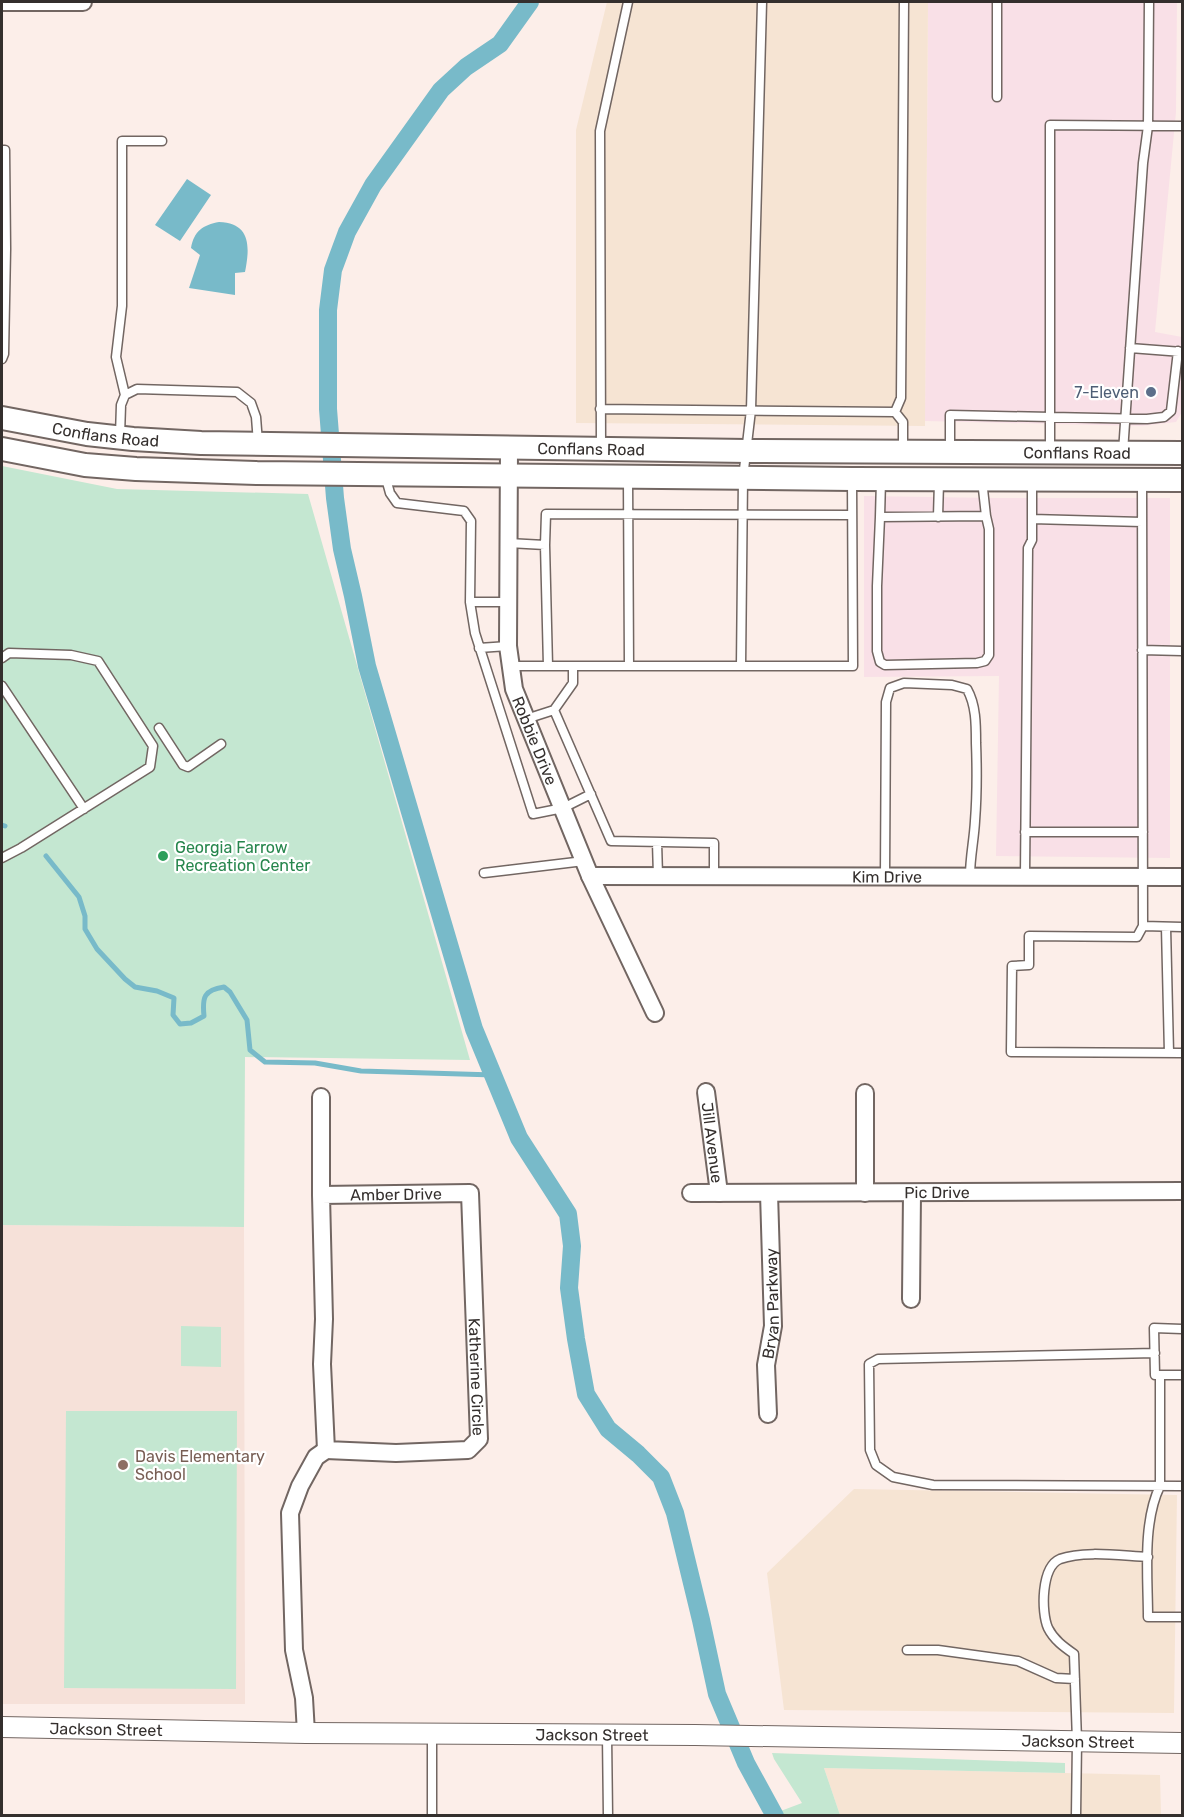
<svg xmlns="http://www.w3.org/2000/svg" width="1184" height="1817" viewBox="0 0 1184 1817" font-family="Rubik,sans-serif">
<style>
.commercial{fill:#f9e0e7}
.industrial{fill:#f6e4d3}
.built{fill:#f6e1d9}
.green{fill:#c4e7d1}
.water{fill:#78bac9}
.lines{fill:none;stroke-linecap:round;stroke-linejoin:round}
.stream{stroke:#78bac9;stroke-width:5}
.canal{stroke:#78bac9;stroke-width:18}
.service-casing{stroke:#726662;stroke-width:11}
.minor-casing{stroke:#726662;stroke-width:20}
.tertiary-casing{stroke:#726662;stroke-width:22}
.secondary-casing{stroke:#726662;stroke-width:26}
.service{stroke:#fff;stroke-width:8}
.minor{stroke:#fff;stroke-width:16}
.tertiary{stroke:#fff;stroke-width:20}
.secondary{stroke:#fff;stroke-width:22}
.service-dot{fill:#5c6f8a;stroke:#fff;stroke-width:2}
.leisure-dot{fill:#2e9e5b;stroke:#fff;stroke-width:2}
.education-dot{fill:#8d6e63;stroke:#fff;stroke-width:2}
.labels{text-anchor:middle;stroke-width:4.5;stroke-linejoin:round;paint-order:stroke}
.service-label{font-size:16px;fill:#4e5e75;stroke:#fff;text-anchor:end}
.street-label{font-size:16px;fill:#342f2d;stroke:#fff}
.leisure-label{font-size:16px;fill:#27864d;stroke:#fff;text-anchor:start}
.education-label{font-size:16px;fill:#785e54;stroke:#fff;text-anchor:start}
</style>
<rect width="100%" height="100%" fill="#fceee9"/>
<path class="commercial" d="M 928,2 L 1177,2 L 1176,112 L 1155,332 L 1182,337 L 1182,412 L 1176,422 L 1142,426 L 925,421 Z
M 864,496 L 994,498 L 1170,498 L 1170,858 L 996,856 L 999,676 L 864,677 Z"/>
<path class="industrial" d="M 607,2 L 928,2 L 925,426 L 576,423 L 576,130 Z
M 854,1489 L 1177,1495 L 1174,1713 L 784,1710 L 767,1573 Z
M 824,1768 L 1160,1775 L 1161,1815 L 840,1815 Z"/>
<path class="built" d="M 2,1225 L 244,1227 L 245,1704 L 2,1704 Z"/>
<path class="green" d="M 2,466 L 117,489 L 308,494 L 470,1060 L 245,1057 L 244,1227 L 2,1225 Z
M 181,1326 L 221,1327 L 221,1367 L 181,1366 Z
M 66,1411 L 237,1411 L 236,1689 L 64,1688 Z
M 772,1753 L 1065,1763 L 1065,1773 L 824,1768 L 840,1815 L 770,1815 L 802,1803 L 774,1759 Z"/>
<path class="water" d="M 187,179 L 211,195 L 180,241 L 155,225 Z
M 219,222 C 251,223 250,247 245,272 L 235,273 L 235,295 L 189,288 L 200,255 L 191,248 C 194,231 203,225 219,222 Z"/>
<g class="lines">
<path class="stream" d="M 2,825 L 5,826
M 46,856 L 79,897 L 85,916 L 85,929 L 97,949 L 125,979 L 135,987 L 157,991 L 174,998 L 173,1015 L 180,1024 L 191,1023 L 204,1016 C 202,997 204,990 224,987 L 230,992 L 247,1020 L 250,1050 L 265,1062 L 315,1063 L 361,1071 L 494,1075"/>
<path class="canal" d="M 530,2 L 500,44 L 466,67 L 441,90 L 373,185 L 347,232 L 333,270 L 328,310 L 328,409 L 335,498 L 342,549 L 353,596 L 367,666 L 474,1029 L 519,1138 L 568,1214 L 572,1246 L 569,1288 L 576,1339 L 586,1394 L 608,1429 L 638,1454 L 661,1477 L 675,1513 L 701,1620 L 717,1694 L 746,1763 L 775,1816"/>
<g class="service-casing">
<path id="service" d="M 997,2 L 997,97
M 2,150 L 5,150 L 6,249 L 4,354 L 2,359
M 1130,348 L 1182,352
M 125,395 L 116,357 L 122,306 L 122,141 L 162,141
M 600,409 L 895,412 L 901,398 L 904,2
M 895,412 L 903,422 L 903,451
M 120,435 L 121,405 L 125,395 L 137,389 L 237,392 L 251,403 L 256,417 L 258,443
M 601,448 L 600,131 L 628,2
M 950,449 L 950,415 L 1147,419 L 1164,417 L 1171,411 L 1178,351
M 1050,451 L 1050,125 L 1182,126
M 1123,452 L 1143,163 L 1148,126 L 1149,2
M 385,475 L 390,493 L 397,503 L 464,511 L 471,521 L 470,602 L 508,602
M 628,478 L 629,666
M 881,480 L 880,517 L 986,516
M 1142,480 L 1143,926 L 1182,927
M 880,517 L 877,586 L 877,651 L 880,662 L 885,665 L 977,663 L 985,661 L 989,655 L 989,529 L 986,516 L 982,480
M 938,517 L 939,482
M 1032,519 L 1142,522
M 508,543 L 545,545 L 546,514 L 852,515
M 545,545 L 548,666
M 470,602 L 475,633 L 533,814 L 563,808 L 591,794
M 479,648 L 508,646
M 1142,650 L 1182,651
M 2,658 L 9,653 L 71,655 L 98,661 L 153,746 L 150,767 L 21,848 L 2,858
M 511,666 L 853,666 L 852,480
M 741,666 L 743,478 L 751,410 L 762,2
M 2,686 L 84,809
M 554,710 L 573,683 L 573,666
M 526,719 L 554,710 L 611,841 L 714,843 L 714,876
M 159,728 L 183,765 L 188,767 L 221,744
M 1025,832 L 1143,832
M 657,842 L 658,876
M 484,873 L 584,861
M 885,876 L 886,702 L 890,688 L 904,683 L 952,685 L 967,689 C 976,705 976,724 976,743 C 977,769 977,795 975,821 C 974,840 970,857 970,876
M 1025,876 L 1028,548 L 1032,540 L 1032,480
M 1143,926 L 1137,937 L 1029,936 L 1029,965 L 1012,966 L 1011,1052 L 1182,1053
M 1166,927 L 1169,1053
M 1182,1329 L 1154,1328 L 1155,1375 L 1182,1375
M 1155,1353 L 878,1359 L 869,1364 L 870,1450 L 876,1465 L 893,1477 L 933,1485 L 1182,1486
M 1160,1375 L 1160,1486 C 1142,1523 1148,1577 1148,1617 L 1182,1617
M 907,1650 L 938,1650 L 1018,1661 L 1056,1678 L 1075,1679
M 607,1735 L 608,1816
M 432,1816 L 432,1734
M 1076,1816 L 1077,1741 L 1074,1654 C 1064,1647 1054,1640 1048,1628 C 1041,1612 1041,1567 1060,1559 C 1084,1550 1123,1556 1148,1557"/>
</g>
<g class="minor-casing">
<g id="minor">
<path d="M 2,2 L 83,2"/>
<path id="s1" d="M 509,448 L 508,646 L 514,689 L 590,876 L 655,1013"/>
<path id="s2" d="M 590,876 L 1182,877"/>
<path id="s3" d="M 706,1092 L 719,1193"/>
<path id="s4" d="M 691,1193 L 1182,1191"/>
<path d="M 865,1193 L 865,1093"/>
<path id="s5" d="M 321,1195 L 470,1193 L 479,1439 L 468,1450 L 396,1453 L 326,1450 L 322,1364 L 324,1319 L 321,1195 L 321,1097"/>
<path d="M 911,1299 L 912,1193"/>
<path id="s6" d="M 768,1414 L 766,1365 L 773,1326 L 769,1193"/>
<path d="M 306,1733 L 304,1698 L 294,1650 L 290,1513 L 300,1486 L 316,1457 L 326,1450"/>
</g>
</g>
<g class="tertiary-casing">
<g id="tertiary">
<path id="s7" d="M 2,1727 L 306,1733 L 695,1735 L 1182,1743"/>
</g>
</g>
<g class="secondary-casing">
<g id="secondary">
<path id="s8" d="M 2,418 L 87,434 L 133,439 L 201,443 L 747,451 L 1182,453"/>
<path d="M 2,449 L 85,465 L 136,469 L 257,473 L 852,479 L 1182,480"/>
</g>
</g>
<use href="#service" class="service"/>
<use href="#minor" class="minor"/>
<use href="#tertiary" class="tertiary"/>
<use href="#secondary" class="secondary"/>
</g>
<circle class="service-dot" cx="1151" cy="392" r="6"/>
<circle class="leisure-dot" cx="163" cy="856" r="6"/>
<circle class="education-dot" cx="123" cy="1465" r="6"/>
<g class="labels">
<g class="service-label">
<text x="1139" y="398">7-Eleven</text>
</g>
<g class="street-label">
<text dy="6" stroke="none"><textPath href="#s8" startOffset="105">Conflans Road</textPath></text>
<text dy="6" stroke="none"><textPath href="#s8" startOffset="591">Conflans Road</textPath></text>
<text dy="6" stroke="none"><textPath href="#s8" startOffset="1077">Conflans Road</textPath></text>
<text dy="6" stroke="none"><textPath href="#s1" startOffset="297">Robbie Drive</textPath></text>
<text dy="6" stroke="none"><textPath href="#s2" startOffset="297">Kim Drive</textPath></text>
<text dy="6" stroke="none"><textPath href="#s3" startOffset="51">Jill Avenue</textPath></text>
<text dy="6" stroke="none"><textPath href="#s4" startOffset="246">Pic Drive</textPath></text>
<text dy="6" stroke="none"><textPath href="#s5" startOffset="75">Amber Drive</textPath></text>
<text dy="6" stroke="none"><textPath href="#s6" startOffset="111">Bryan Parkway</textPath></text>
<text dy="6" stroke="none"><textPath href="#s5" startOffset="333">Katherine Circle</textPath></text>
<text dy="6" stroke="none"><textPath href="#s7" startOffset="104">Jackson Street</textPath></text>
<text dy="6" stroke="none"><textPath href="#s7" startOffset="590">Jackson Street</textPath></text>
<text dy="6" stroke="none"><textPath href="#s7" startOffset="1076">Jackson Street</textPath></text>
</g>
<g class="leisure-label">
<text x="175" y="853">Georgia Farrow<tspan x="175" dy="18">Recreation Center</tspan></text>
</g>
<g class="education-label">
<text x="135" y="1462">Davis Elementary<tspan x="135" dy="18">School</tspan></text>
</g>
</g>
<rect width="1184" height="1817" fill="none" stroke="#342f2d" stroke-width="6"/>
</svg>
